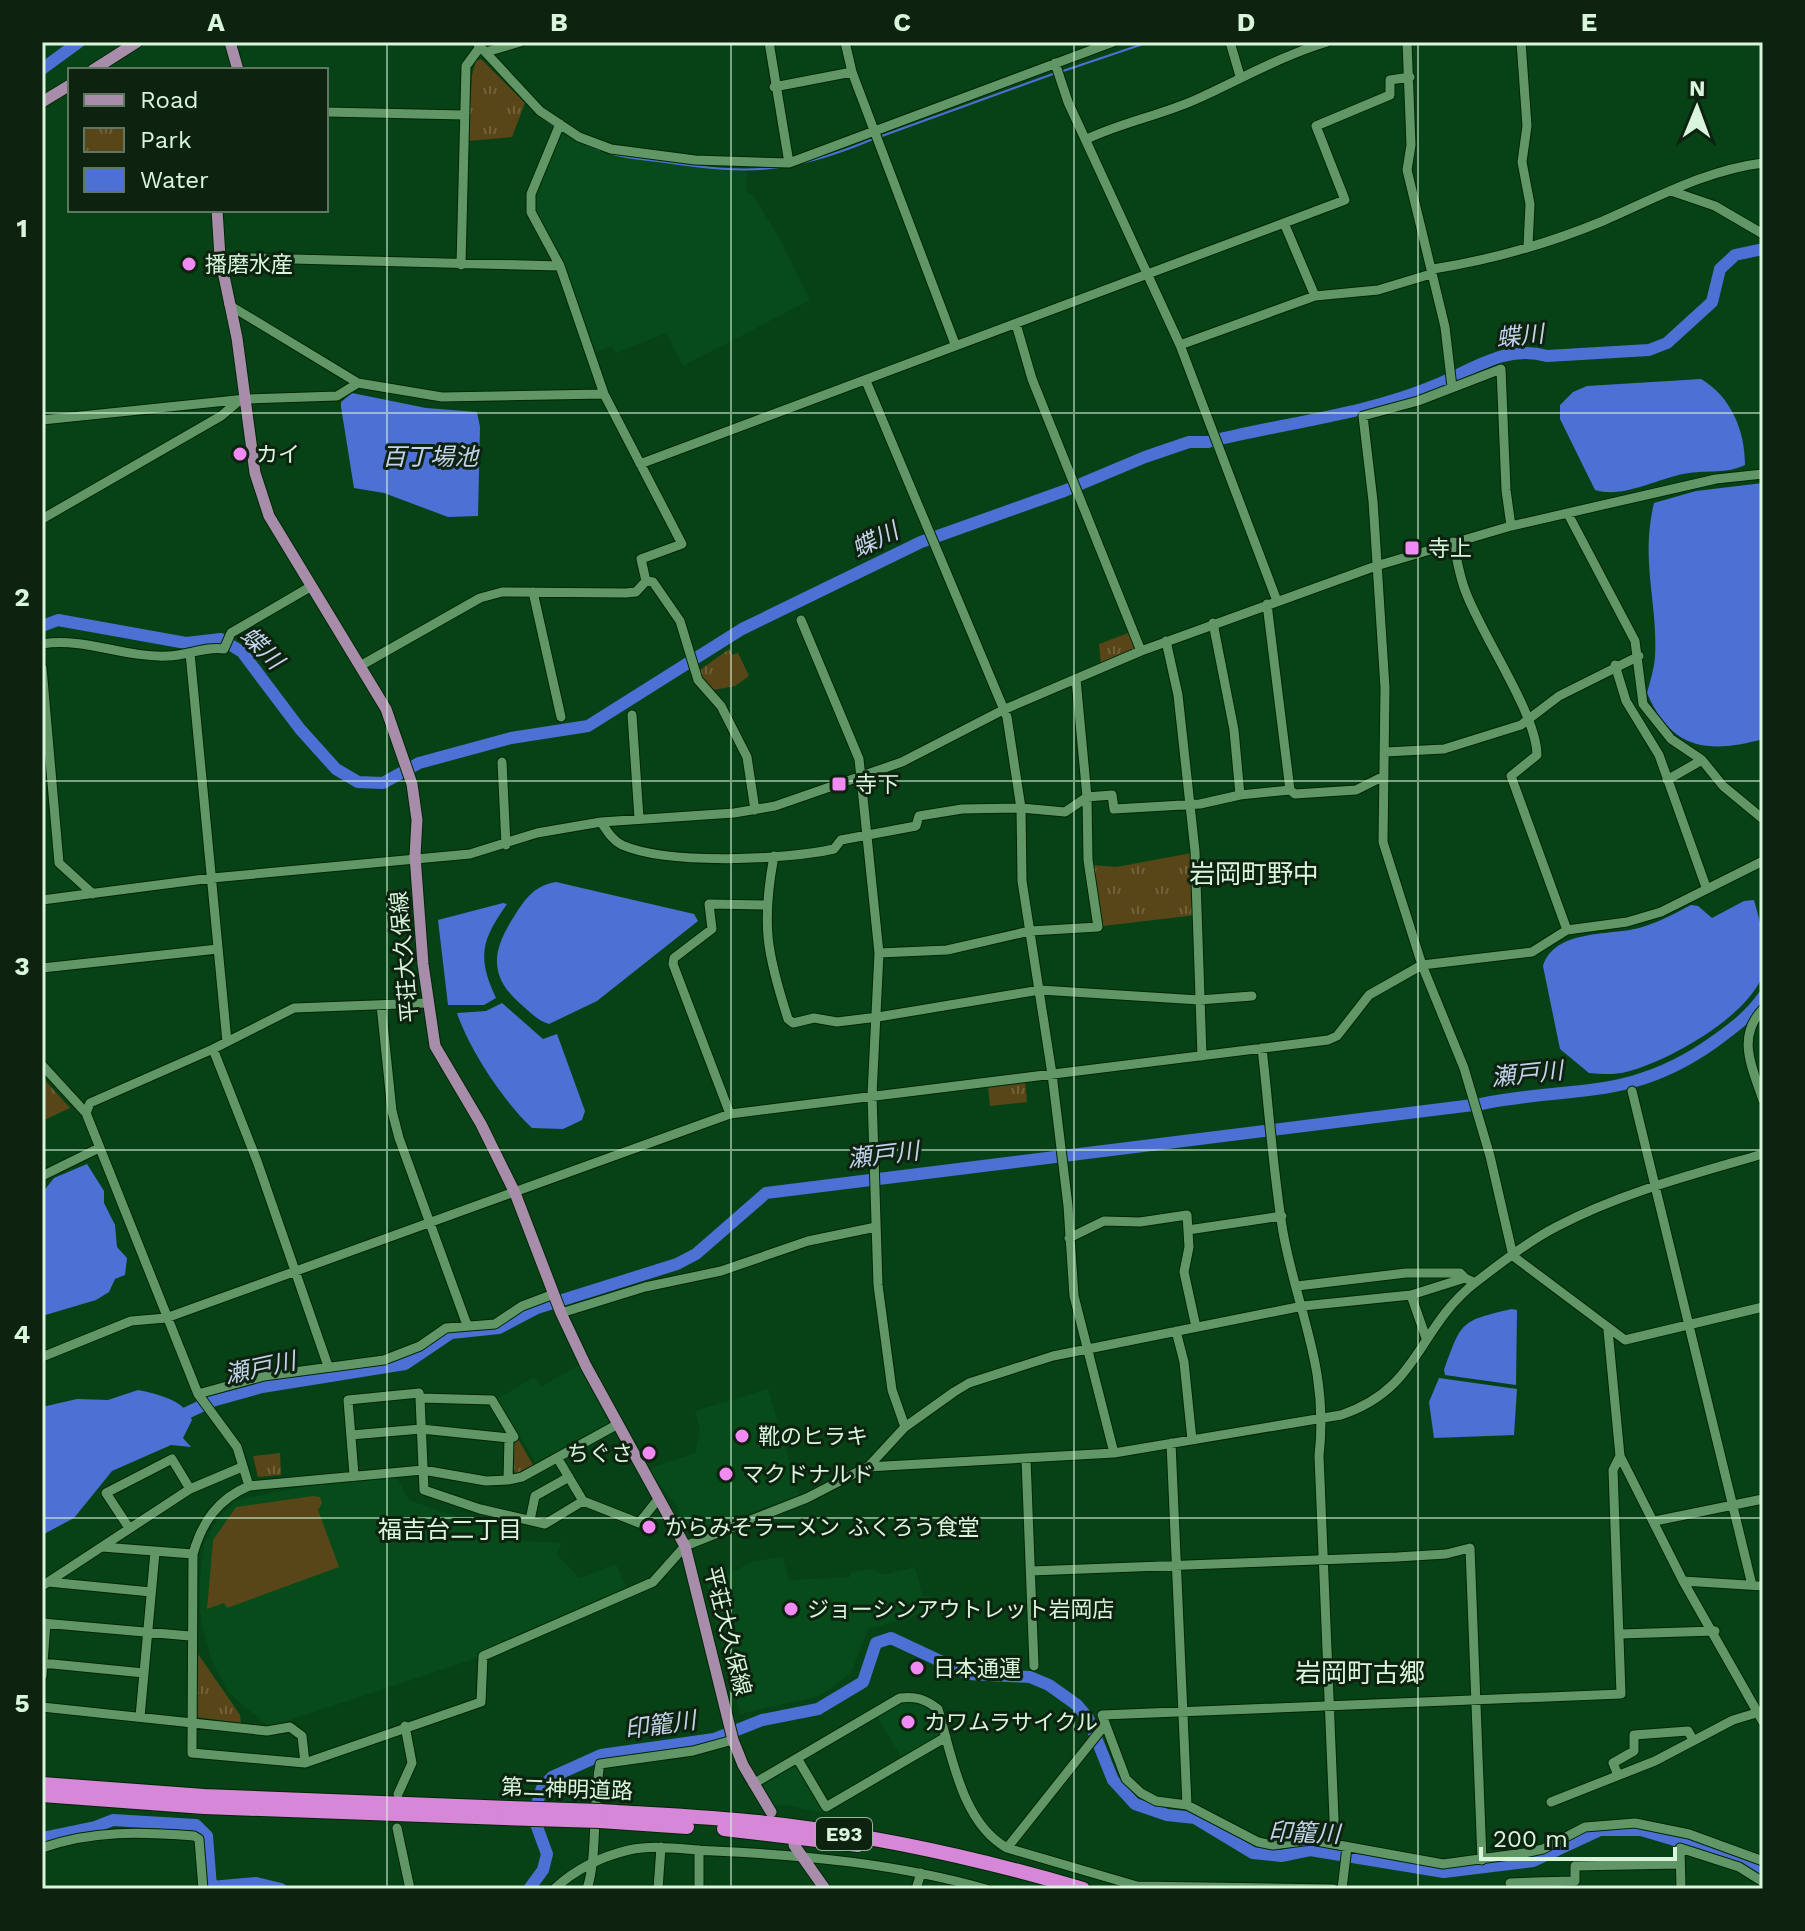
<svg xmlns="http://www.w3.org/2000/svg" width="1805" height="1931" font-family="'Work Sans','Noto Sans JP',sans-serif">
<style>
.built{fill:#064b19}
.grass{fill:#584618}
.park{fill:url(#park-tufts)}
.water{fill:#4d70d5}
.lines{fill:none;stroke-linecap:round;stroke-linejoin:round}
.stream{stroke:#4d70d5;stroke-width:2}
.river{stroke:#4d70d5;stroke-width:12}
.minor-casing{stroke:#002605;stroke-width:11}
.major-casing{stroke:#002605;stroke-width:13}
.highway-casing{stroke:#002605;stroke-width:16}
.minor{stroke:#619767;stroke-width:9}
.major{stroke:#a88daa;stroke-width:11}
.highway{stroke:#d787d7;stroke-width:14}
.highway-bridge-casing{stroke:#002605;stroke-width:16;stroke-linecap:butt}
.highway-bridge{stroke:#d787d7;stroke-width:14}
.grid{fill:none;stroke:#d9f5db;stroke-width:2;stroke-opacity:0.55}
.poi-dot{fill:#f28af3;stroke:#0d2310;stroke-width:3}
.labels{text-anchor:middle;dominant-baseline:central;stroke-width:6;stroke-linejoin:round;paint-order:stroke}
.shield{fill:#0d2310;stroke:#9cb69e;stroke-width:2}
.shield-label{font-size:20px;font-weight:bold;fill:#d9f5db}
.poi-label{font-size:22px;fill:#d9f5db;stroke:#0d2310;text-anchor:start}
.street-label{font-size:22px;fill:#d9f5db;stroke:#0d2310}
.water-label{font-size:24px;font-style:italic;fill:#c6d1eb;stroke:#0d2310}
.neighbourhood-label{font-size:24px;fill:#d9f5db;stroke:#0d2310}
.quarter-label{font-size:26px;fill:#d9f5db;stroke:#0d2310}
.neatline{fill:none;stroke:#d9f5db;stroke-width:3}
.grid-label{font-size:26px;text-anchor:middle;font-weight:bold;fill:#d9f5db}
</style>
<defs>
<pattern id="park-tufts" width="24" height="20" patternUnits="userSpaceOnUse" patternTransform="scale(2)"><rect width="24" height="20" fill="#584618"/><path d="M3 7l-1-3M5 7V3M7 7l1-3M15 17l-1-3M17 17v-4M19 17l1-3" fill="none" stroke="#6f6139"/></pattern>
</defs>
<rect width="100%" height="100%" fill="#074216"/>
<path class="built" d="M562,133L607,154L747,172V194H752L779,237L810,300L683,366L666,333L616,353L612,346L595,353L562,259L542,229L531,202Z
M579,1365L609,1422L536,1463L497,1399L534,1377L541,1387Z
M768,1389L799,1495L695,1533L683,1527L677,1507L648,1469L695,1453L700,1430L695,1411Z
M396,1476L409,1500L526,1541L562,1543L557,1555L580,1578L616,1564L627,1589L480,1653L477,1658L269,1727L228,1692L211,1659L201,1621L199,1589L204,1544L217,1520L237,1500L306,1486Z
M783,1557L789,1580L850,1577L851,1572L874,1569L882,1575L915,1567L923,1597L930,1596L933,1605L913,1617L868,1629L851,1673L820,1696L740,1714L707,1586L753,1561Z
M902,1701L923,1704L931,1709L937,1716L941,1734L902,1758L876,1715Z
M794,1766H797L824,1813L785,1805L774,1806L760,1787Z"/>
<path class="grass" d="M313,1496L320,1497L322,1503L318,1510L339,1567L227,1608L224,1603L207,1609L213,1540L236,1507Z"/>
<path class="park" d="M481,59L525,103L512,137L468,141L472,75L476,61Z
M1131,632L1136,650L1101,664L1099,644Z
M729,649L732,655L738,653L749,676L735,686L713,690L699,675L700,670Z
M1192,853L1196,915L1103,926L1093,865L1116,867Z
M42,1077L70,1108L42,1121Z
M1025,1081L1027,1102L990,1106L988,1086Z
M518,1439L533,1465L515,1474L511,1442Z
M280,1453L281,1475L258,1477L253,1456Z
M196,1651L240,1715L241,1723L196,1717Z"/>
<path class="water" d="M1701,379C1731,397 1745,430 1745,465C1726,474 1709,470 1689,473C1659,477 1625,499 1595,490L1560,419V405L1573,392L1587,386Z
M352,393L426,408L477,412L480,427L478,516L448,517L384,493L354,488L341,407V402Z
M1763,483V739C1709,754 1671,750 1647,693C1650,682 1654,669 1655,657C1658,602 1640,561 1654,503L1696,491Z
M556,882L694,914L698,921L597,1001L549,1024C539,1021 532,1014 524,1007C488,977 491,952 515,915C526,898 534,886 556,882Z
M1754,900C1760,922 1771,958 1761,979C1743,1019 1667,1062 1626,1072C1614,1075 1601,1074 1589,1073L1560,1049L1543,966C1555,929 1608,936 1639,928C1657,923 1674,914 1691,905L1698,906L1712,918L1744,901Z
M503,903L507,904C481,941 477,957 496,998L484,1005H448L438,920Z
M502,1003L543,1039L557,1034L585,1111L582,1120L563,1129L532,1128C504,1102 469,1049 457,1013L486,1011Z
M87,1164L104,1191V1203L115,1225L117,1247L127,1258L125,1275L115,1279L109,1292L96,1300L42,1316V1193L54,1178Z
M1512,1309L1517,1310L1516,1385L1445,1375L1444,1370C1462,1321 1460,1321 1512,1309Z
M1439,1378L1517,1389L1514,1435L1434,1438L1429,1402Z
M138,1390C157,1394 185,1400 192,1420L183,1438L191,1447L171,1445L112,1471L74,1518L42,1535V1407L77,1399L108,1400Z"/>
<g class="lines">
<path class="stream" d="M1063,71L1149,42
M543,118L554,126
M879,137L1053,74
M583,143L600,150
M610,153C627,159 647,159 665,162C751,175 792,173 873,139"/>
<path class="river" d="M42,69L79,42
M42,626L58,620L186,643L221,639L242,652L300,729L336,769L358,782L383,783L419,763L511,738L588,726L742,629L921,542L1064,491L1145,457L1189,442H1208C1283,423 1365,415 1436,385C1472,370 1506,344 1547,356L1649,350L1667,343L1712,302L1720,269L1735,255L1763,249
M174,1419L212,1401L262,1387L405,1364L451,1333L499,1328L537,1308L677,1264L696,1254L766,1193L1481,1104C1573,1085 1630,1102 1714,1042C1732,1029 1750,1016 1763,997
M42,1838L95,1827L113,1820L196,1825L207,1836L211,1887L256,1883L281,1889
M529,1889L543,1870L547,1854L536,1824L537,1804L542,1788L552,1777L601,1755L714,1739L762,1720L818,1709L863,1682L876,1643L891,1638L968,1674L1030,1677L1049,1685L1077,1705L1088,1718L1113,1780L1135,1804L1167,1815L1195,1818L1253,1853L1281,1856L1310,1850L1444,1872L1533,1861L1600,1830H1641L1736,1858L1763,1875"/>
<g class="minor-casing">
<path id="minor" d="M476,42L540,111L579,137L611,149L695,160L789,163L1113,42
M769,42L789,163
M845,42L852,72L955,344
M1230,42L1240,76
M1407,42L1411,145L1407,170L1445,327L1452,387
M1521,42L1527,126L1522,162L1530,204L1528,246
M486,52L520,42
M1055,63L1068,102L1180,345L1277,601
M774,87L852,72
M326,112L464,115
M560,124L531,194V212L560,266L604,394L682,544L641,559L646,581L653,582L680,621L698,680L721,706L747,757L755,810
M1087,139C1123,122 1162,115 1197,99C1241,79 1281,56 1327,42
M1671,191L1715,206L1763,234
M1284,223L1345,200L1316,126L1390,95V80L1410,77
M220,257L560,266
M461,265L466,66L480,47
M1433,269C1490,260 1550,243 1603,221C1656,198 1706,170 1763,163
M229,305L358,383L442,397L604,394
M1016,324L1032,379L1141,651
M1180,345L1315,296L1378,290L1431,274
M866,381L1007,717L1021,808L1022,881L1052,1074L1068,1206L1074,1296L1114,1453
M42,420L246,399L337,396L358,383
M640,464L1284,223L1315,296
M1568,514L1635,641L1643,704L1671,739L1702,760L1723,786L1763,819
M42,519L221,416L240,400
M1511,526L1506,490L1501,369L1418,401L1363,416L1373,501L1385,688L1383,842L1422,965L1464,1068L1490,1156L1513,1256L1625,1340L1763,1307
M1453,542C1457,558 1459,575 1465,590C1480,633 1537,714 1537,755L1511,776L1567,930
M533,592L561,717
M1267,604L1290,790
M801,620L859,759L879,953L872,1095L878,1285L892,1390L905,1427
M1213,623L1234,730L1240,795
M1166,641L1178,695L1195,851L1202,1056
M42,644C85,637 124,658 168,656C187,656 205,646 224,649L231,633L310,587
M190,653L227,1042
M1615,665L1626,701L1659,755L1706,887
M360,666L480,598L502,592L626,593L636,592L646,581
M42,668L59,863L93,894
M632,715L639,818
M1385,752L1444,749L1521,725L1559,696L1639,656
M502,762L506,845
M1667,780L1702,760
M601,822C607,831 612,840 622,845C667,865 786,860 834,849L841,840L916,826L919,816L962,809L1021,808L1065,812L1087,797L1112,795L1114,809L1200,804L1240,795L1290,790L1295,794L1356,790L1384,776
M774,856C761,925 767,954 788,1019L793,1023L814,1018L837,1022L878,1017L1040,990L1199,1000L1252,996
M42,900L212,878L470,854L537,833L601,822L734,813L775,806L902,762L1003,710L1141,651L1376,566L1511,526L1716,479L1763,474
M879,953L947,950L1030,931L1098,927L1088,860L1087,797L1076,679
M42,968L218,949
M381,1005L392,1111L399,1138L467,1325
M1763,1009C1736,1037 1752,1067 1763,1100
M1262,1048C1269,1109 1273,1172 1283,1232C1298,1314 1329,1368 1319,1456L1335,1843
M213,1049L257,1161L328,1366
M42,1065L86,1113L198,1394L237,1447L249,1486
M1632,1091L1752,1585
M86,1113L90,1103L213,1049L294,1008L427,1003
M730,1114L673,964L674,958L712,929L709,904L764,905
M42,1176L99,1148
M1188,1230L1282,1216
M1069,1238L1104,1221L1140,1222L1187,1215L1189,1247L1184,1272L1196,1327
M1297,1286L1406,1273H1460L1465,1278
M1411,1295L1426,1338
M561,1313L645,1287L721,1271L808,1241L876,1227
M1608,1330L1620,1456L1683,1581L1763,1722
M1176,1331L1184,1362L1192,1440
M42,1357L131,1321L166,1318L730,1114L1328,1040L1337,1036L1369,995L1422,965L1532,952L1567,930L1627,922L1661,912L1763,861
M198,1394L264,1376L384,1360L420,1346L446,1328L495,1324L522,1306L554,1294
M420,1398L424,1490L480,1509L545,1524L583,1501
M618,1424L522,1477L508,1480L486,1481L423,1470L249,1486C218,1499 202,1522 193,1554L192,1753L305,1763L481,1702L483,1656L653,1582L685,1546L807,1498L867,1467L1114,1453L1341,1415C1421,1388 1416,1329 1476,1282C1501,1263 1529,1241 1556,1227C1620,1193 1694,1174 1763,1154
M351,1435L421,1429L509,1438
M1171,1443L1187,1805
M1620,1456L1613,1470L1621,1694L1102,1715L1126,1779L1141,1793L1156,1801L1187,1805L1258,1842L1273,1845L1311,1840L1443,1864L1524,1853L1543,1849L1585,1827L1635,1823L1689,1834L1763,1861
M558,1459L583,1501L639,1523L659,1498
M1026,1459L1034,1666
M868,1467L905,1427L954,1392L969,1383L1053,1356L1303,1306L1411,1295L1465,1278L1475,1283
M354,1475L348,1400L419,1393L420,1398L492,1400L514,1437L509,1438L508,1480
M530,1520L535,1496L569,1477
M1655,1521L1763,1499
M129,1528L106,1493L172,1459L190,1489
M102,1547L193,1554
M1031,1571L1397,1557L1446,1554L1470,1548L1482,1860
M1683,1581L1763,1586
M48,1582L151,1592
M42,1586L190,1489L242,1467
M42,1623L190,1636
M1620,1634L1715,1631
M42,1663L144,1673
M42,1676L46,1623
M42,1707L267,1731L290,1727L302,1736L305,1763
M140,1717L155,1552
M797,1758L826,1807L946,1737
M1618,1775L1613,1763L1634,1751V1735L1688,1731L1692,1738
M753,1784L900,1698C916,1696 925,1699 938,1709C952,1756 962,1823 1007,1848L1137,1886L1333,1889
M398,1794L412,1763L405,1726
M1551,1802L1655,1761L1733,1720L1763,1711
M397,1828L410,1889
M42,1848C93,1830 141,1832 194,1836L199,1839L203,1889
M1007,1848L1104,1726
M1510,1883L1533,1882
M554,1889C576,1869 599,1857 629,1850C657,1844 686,1850 714,1851C805,1855 898,1864 986,1889
M587,1889C598,1855 592,1805 600,1764L693,1751L733,1740
M658,1889L661,1847
M699,1889V1850
M916,1889L921,1873
M1342,1889L1347,1847
M1533,1889V1882L1575,1881V1866L1680,1864
M1681,1889L1680,1848L1739,1867L1763,1882"/>
</g>
<g class="major-casing">
<path id="major" d="M230,42L238,70
M93,70L137,42
M42,102L70,85
M217,210L220,257L237,338L255,473L269,516L386,709L412,784L417,820L415,856L423,964L435,1046L481,1124L515,1193L561,1313L586,1366L685,1546L733,1740L743,1765L771,1812
M794,1845L825,1889"/>
</g>
<g class="highway-casing">
<path id="highway" d="M42,1784L204,1796L509,1808
M42,1795L204,1807L504,1818
M600,1811C661,1815 723,1817 784,1825C886,1838 985,1860 1083,1889
M600,1821L687,1827
M724,1829L858,1845"/>
</g>
<use href="#minor" class="minor"/>
<use href="#major" class="major"/>
<use href="#highway" class="highway"/>
<g class="highway-bridge-casing">
<path id="highway-bridge" d="M509,1808L600,1811
M504,1818L600,1821"/>
</g>
<use href="#highway-bridge" class="highway-bridge"/>
</g>
<path class="grid" d="M387,42V1889M731,42V1889M1074,42V1889M1418,42V1889M42,413H1763M42,781H1763M42,1150H1763M42,1518H1763"/>
<g class="poi-dot">
<circle cx="189" cy="264" r="8"/>
<circle cx="240" cy="454" r="8"/>
<rect x="1404" y="540" width="16" height="16" rx="4"/>
<rect x="831" y="776" width="16" height="16" rx="4"/>
<circle cx="742" cy="1436" r="8"/>
<circle cx="649" cy="1453" r="8"/>
<circle cx="726" cy="1474" r="8"/>
<circle cx="649" cy="1527" r="8"/>
<circle cx="791" cy="1609" r="8"/>
<circle cx="917" cy="1668" r="8"/>
<circle cx="908" cy="1722" r="8"/>
</g>
<g class="labels">
<rect class="shield" x="816" y="1818" width="56" height="32" rx="6"/>
<g class="shield-label">
<text x="844" y="1834">E93</text>
</g>
<g class="poi-label">
<text x="205" y="264">播磨水産</text>
<text x="256" y="454">カイ</text>
<text x="1428" y="548">寺上</text>
<text x="855" y="784">寺下</text>
<text x="758" y="1436">靴のヒラキ</text>
<text x="633" y="1453" text-anchor="end">ちぐさ</text>
<text x="742" y="1474">マクドナルド</text>
<text x="665" y="1527">からみそラーメン ふくろう食堂</text>
<text x="807" y="1609">ジョーシンアウトレット岩岡店</text>
<text x="933" y="1668">日本通運</text>
<text x="924" y="1722">カワムラサイクル</text>
</g>
<g class="street-label">
<text transform="translate(404 957) rotate(-95)">平荘大久保線</text>
<text transform="translate(728 1631) rotate(76)">平荘大久保線</text>
<text transform="translate(567 1789) rotate(2)">第二神明道路</text>
</g>
<g class="water-label">
<text transform="translate(1520 336) rotate(-6)">蝶川</text>
<text x="430" y="457">百丁場池</text>
<text transform="translate(875 540) rotate(-26)">蝶川</text>
<text transform="translate(262 648) rotate(45)">蝶川</text>
<text transform="translate(1527 1074) rotate(-6)">瀬戸川</text>
<text transform="translate(883 1155) rotate(-7)">瀬戸川</text>
<text transform="translate(260 1368) rotate(-12)">瀬戸川</text>
<text transform="translate(660 1725) rotate(-8)">印籠川</text>
<text transform="translate(1304 1833) rotate(2)">印籠川</text>
</g>
<g class="neighbourhood-label">
<text x="450" y="1530">福吉台二丁目</text>
</g>
<g class="quarter-label">
<text x="1254" y="874">岩岡町野中</text>
<text x="1360" y="1673">岩岡町古郷</text>
</g>
</g>
<rect width="1805" height="1931" fill="none" stroke="#0d2310" stroke-width="88"/>
<rect x="68" y="68" width="260" height="144" fill="#0d2310" stroke="#5f7761" stroke-width="2"/>
<rect x="84" y="94" width="40" height="12" fill="#a88daa" stroke="#5f7761" stroke-width="2"/>
<text x="140" y="108" font-size="24" fill="#d9f5db">Road</text>
<rect x="84" y="128" width="40" height="24" fill="url(#park-tufts)" stroke="#5f7761" stroke-width="2"/>
<text x="140" y="148" font-size="24" fill="#d9f5db">Park</text>
<rect x="84" y="168" width="40" height="24" fill="#4d70d5" stroke="#5f7761" stroke-width="2"/>
<text x="140" y="188" font-size="24" fill="#d9f5db">Water</text>
<g transform="translate(1697 108) rotate(1)" stroke="#0d2310" stroke-width="6" paint-order="stroke">
<path d="M0-6L14 30L0 20L-14 30Z" fill="#d9f5db"/>
<text y="-12" font-size="22" font-weight="bold" text-anchor="middle" fill="#d9f5db">N</text>
</g>
<path d="M1481 1847v12h194v-12" fill="none" stroke="#d9f5db" stroke-width="4"/>
<text x="1493" y="1847" font-size="24" fill="#d9f5db" stroke="#0d2310" stroke-width="6" paint-order="stroke">200 m</text>
<rect x="44" y="44" width="1717" height="1843" class="neatline"/>
<g class="grid-label">
<text x="216" y="31">A</text>
<text x="559" y="31">B</text>
<text x="902" y="31">C</text>
<text x="1246" y="31">D</text>
<text x="1589" y="31">E</text>
<text x="22" y="237">1</text>
<text x="22" y="606">2</text>
<text x="22" y="975">3</text>
<text x="22" y="1343">4</text>
<text x="22" y="1712">5</text>
</g>
</svg>
